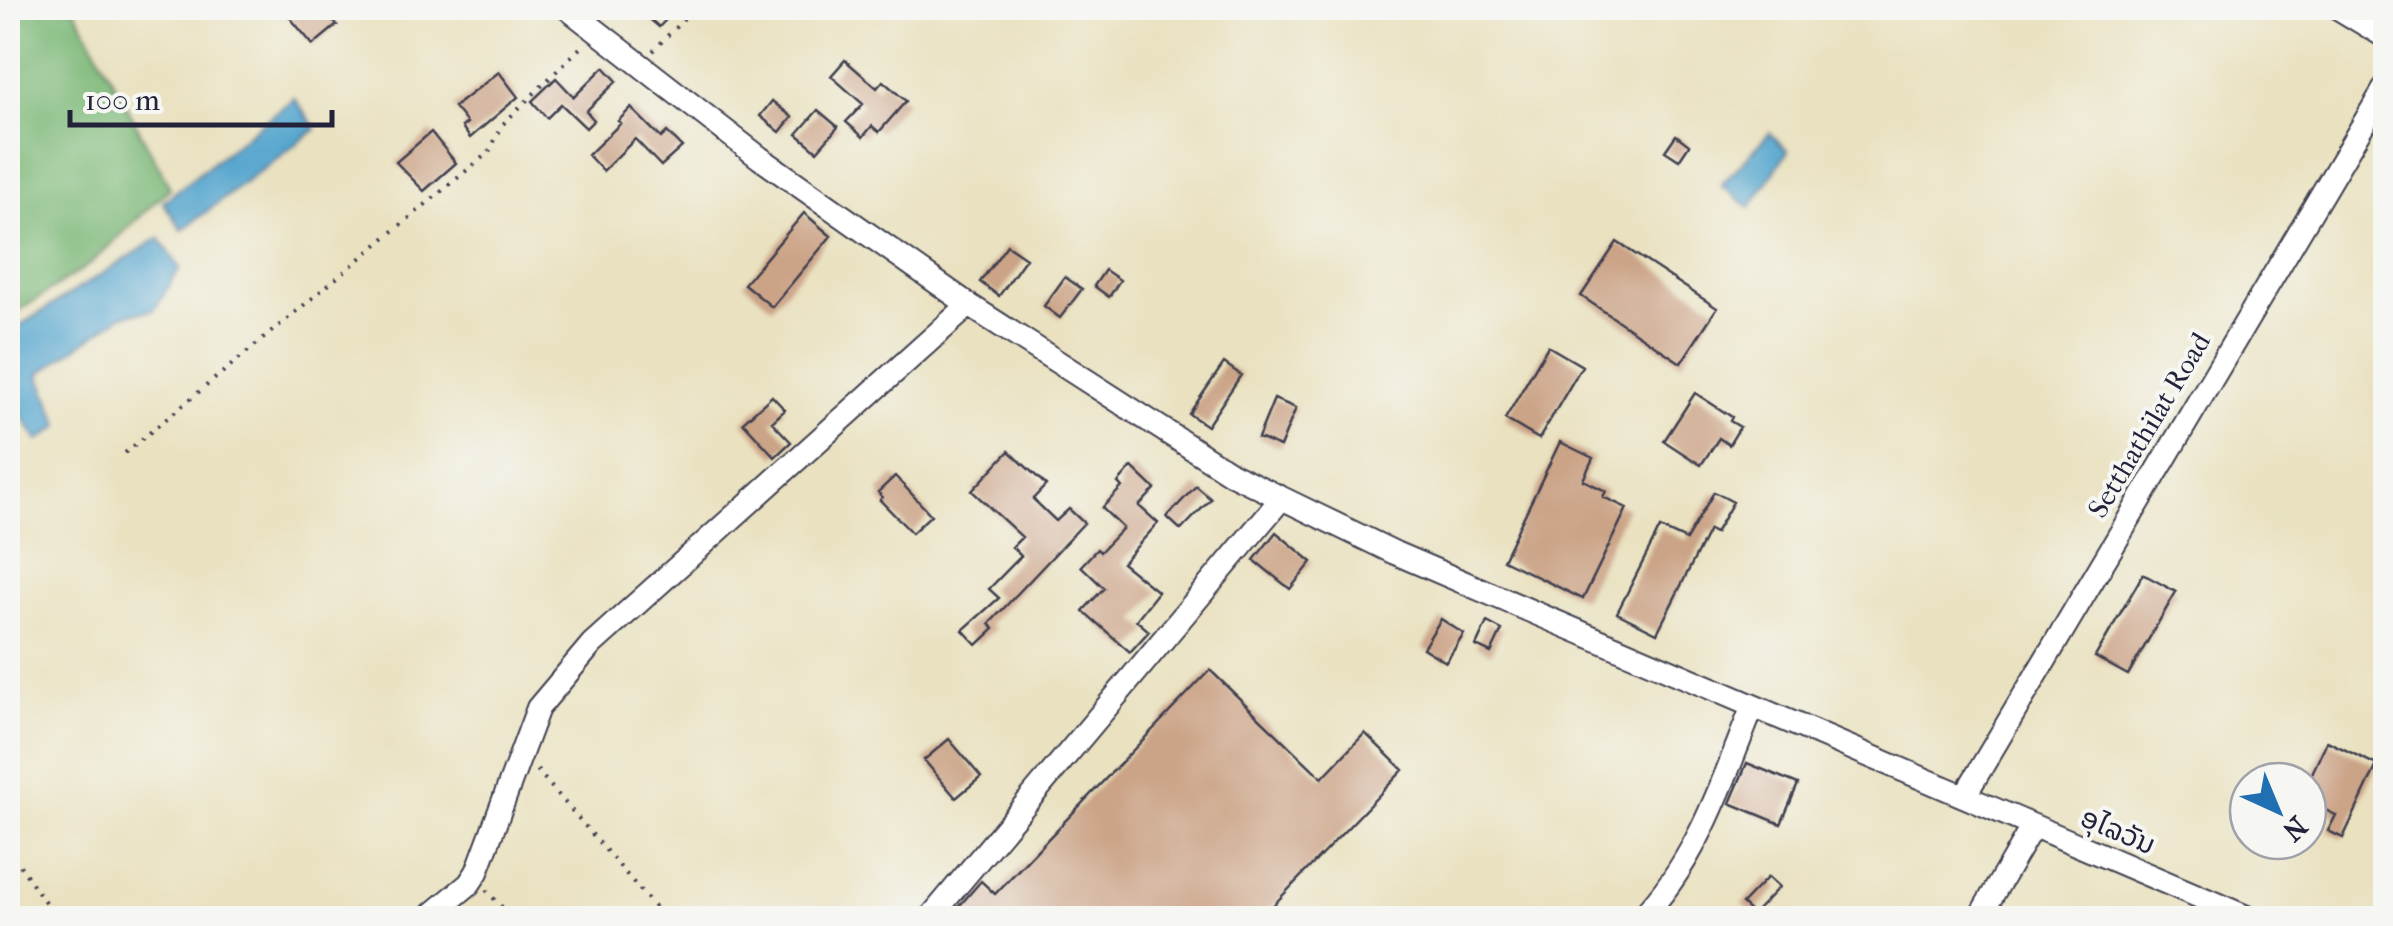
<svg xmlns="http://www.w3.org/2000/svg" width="2393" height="926" font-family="'IM FELL French Canon','Noto Sans Lao',serif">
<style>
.forest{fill:#7bb877;stroke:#4e6d59;stroke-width:2.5}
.water{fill:#52a4cd;stroke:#3a6384;stroke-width:2.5}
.building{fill:#cba386}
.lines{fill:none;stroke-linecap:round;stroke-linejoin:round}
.minor-casing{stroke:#403f4f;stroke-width:26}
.path{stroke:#403f4f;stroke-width:4;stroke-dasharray:2.5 8;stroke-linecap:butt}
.minor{stroke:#fff;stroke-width:22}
.labels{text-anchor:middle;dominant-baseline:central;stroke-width:8;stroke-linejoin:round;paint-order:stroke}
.street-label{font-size:28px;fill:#22223b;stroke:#f6f6f2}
</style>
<rect width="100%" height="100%" fill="#f6f6f2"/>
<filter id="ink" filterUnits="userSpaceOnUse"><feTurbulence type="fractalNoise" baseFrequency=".01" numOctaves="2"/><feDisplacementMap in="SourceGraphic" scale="20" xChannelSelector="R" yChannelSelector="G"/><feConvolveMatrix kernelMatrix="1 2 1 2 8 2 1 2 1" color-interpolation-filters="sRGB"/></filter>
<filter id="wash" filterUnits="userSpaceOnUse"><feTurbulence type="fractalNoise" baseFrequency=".0048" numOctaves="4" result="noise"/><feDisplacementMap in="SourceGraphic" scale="40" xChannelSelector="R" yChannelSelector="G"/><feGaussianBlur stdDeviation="2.25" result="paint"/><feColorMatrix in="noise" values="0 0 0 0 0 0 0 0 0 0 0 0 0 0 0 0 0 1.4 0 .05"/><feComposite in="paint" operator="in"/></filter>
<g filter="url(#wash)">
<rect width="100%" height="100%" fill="#e9e1bf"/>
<path class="forest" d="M8,8H74L170,188L90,264L8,318Z"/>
<path class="water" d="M294,98L316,129L182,230L163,202Z
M1770,133L1788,151L1750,208L1721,185Z
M159,238L180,268L154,310L123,315L39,374L60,426L38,441L8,395V333Z"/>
<g id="blocks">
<path class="building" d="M282,8H323L337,25L313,45Z
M637,8H677L659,27Z
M845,60L877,88L883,81L906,101L879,132L872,126L863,137L846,122L863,104L831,76Z
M604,67L617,81L586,111L594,120L586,128L561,104L547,118L532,101L556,78L574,97Z
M499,72L518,97L470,138L462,127L467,123L454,107Z
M772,101L792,117L780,132L760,116Z
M631,108L661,138L667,132L682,147L661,166L635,139L603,171L588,155L621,123L618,121Z
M818,110L838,127L817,151L797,134Z
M431,132L456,163L424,191L396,162Z
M1676,135L1689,145L1679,160L1665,151Z
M804,213L831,236L772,307L744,284Z
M1617,242L1717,308L1681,363L1581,296Z
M1007,245L1026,258L999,296L980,282Z
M1105,270L1120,280L1109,297L1094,286Z
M1065,277L1082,289L1060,318L1044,306Z
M1548,346L1582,366L1539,439L1505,419Z
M1224,363L1241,375L1207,426L1189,414Z
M1695,393L1732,417L1730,421L1740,427L1729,445L1719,438L1701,465L1664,441Z
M772,396L785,410L772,422L791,442L775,457L743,422Z
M1274,399L1296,408L1280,447L1258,438Z
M1560,442L1593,458L1583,480L1606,491L1603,497L1627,508L1583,599L1503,560Z
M1009,451L1046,485L1033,499L1056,521L1069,509L1084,523L989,624L994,629L977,645L963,630L999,598L989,589L1021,556L1012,547L1022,537L972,491Z
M1132,467L1155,489L1139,506L1158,523L1122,563L1158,592L1136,620L1149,631L1130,652L1083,611L1104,588L1081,566L1097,549L1100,552L1123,528L1102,508L1122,487L1118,483Z
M895,476L931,515L912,533L880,500L882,497L878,492Z
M1196,486L1211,499L1181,530L1167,517Z
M1714,492L1733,502L1715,533L1709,530L1657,633L1617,613L1660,528L1686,540Z
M1276,532L1312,562L1290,589L1254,560Z
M2143,574L2176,592L2128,675L2095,657Z
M1441,619L1464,634L1446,662L1423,648Z
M1487,622L1502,630L1491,653L1476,646Z
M1210,670L1322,778L1365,733L1403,770L1261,918H949L981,881L995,894Z
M949,739L981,777L956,798L924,760Z
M2327,741L2377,765L2343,838L2328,831L2336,815L2308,802V782Z
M1747,763L1798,784L1781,824L1730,803Z
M1768,877L1779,887L1753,914L1742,904Z"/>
</g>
</g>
<g filter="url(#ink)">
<use href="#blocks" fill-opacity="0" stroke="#403f4f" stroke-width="2.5"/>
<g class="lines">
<g class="minor-casing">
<path id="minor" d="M567,8L760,158L969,305L1232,474L1395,553L2249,918
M2338,8L2386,37
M1965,795L2386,86
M428,918L469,884L477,872L538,708L592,644L969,305
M930,918L1281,499
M1641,918C1698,860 1723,780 1753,706
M1979,918L2032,827"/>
</g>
<path class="path" d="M653,51L694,8
M125,453L489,152L503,124L583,45
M537,770L664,918
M8,848L56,918
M486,890L512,918"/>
<use href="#minor" class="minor"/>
</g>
</g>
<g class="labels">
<g class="street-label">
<text transform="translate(2149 425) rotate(-59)">Setthathilat Road</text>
<text transform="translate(2118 831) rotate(23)">ອຸໄລວັນ</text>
</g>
</g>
<rect width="2393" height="926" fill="none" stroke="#f6f6f2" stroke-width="40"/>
<g transform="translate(2278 811) rotate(136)"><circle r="48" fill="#f6f6f2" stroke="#a1a1a9" stroke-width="2.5"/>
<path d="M0-8L18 38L0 25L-18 38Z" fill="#1f6fb2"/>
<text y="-15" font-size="28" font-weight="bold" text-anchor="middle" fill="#22223b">N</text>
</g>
<path d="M70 110v15h262v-15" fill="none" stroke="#22223b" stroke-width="5"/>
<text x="85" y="110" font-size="30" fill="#22223b" stroke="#f6f6f2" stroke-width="8" paint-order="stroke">100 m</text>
</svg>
